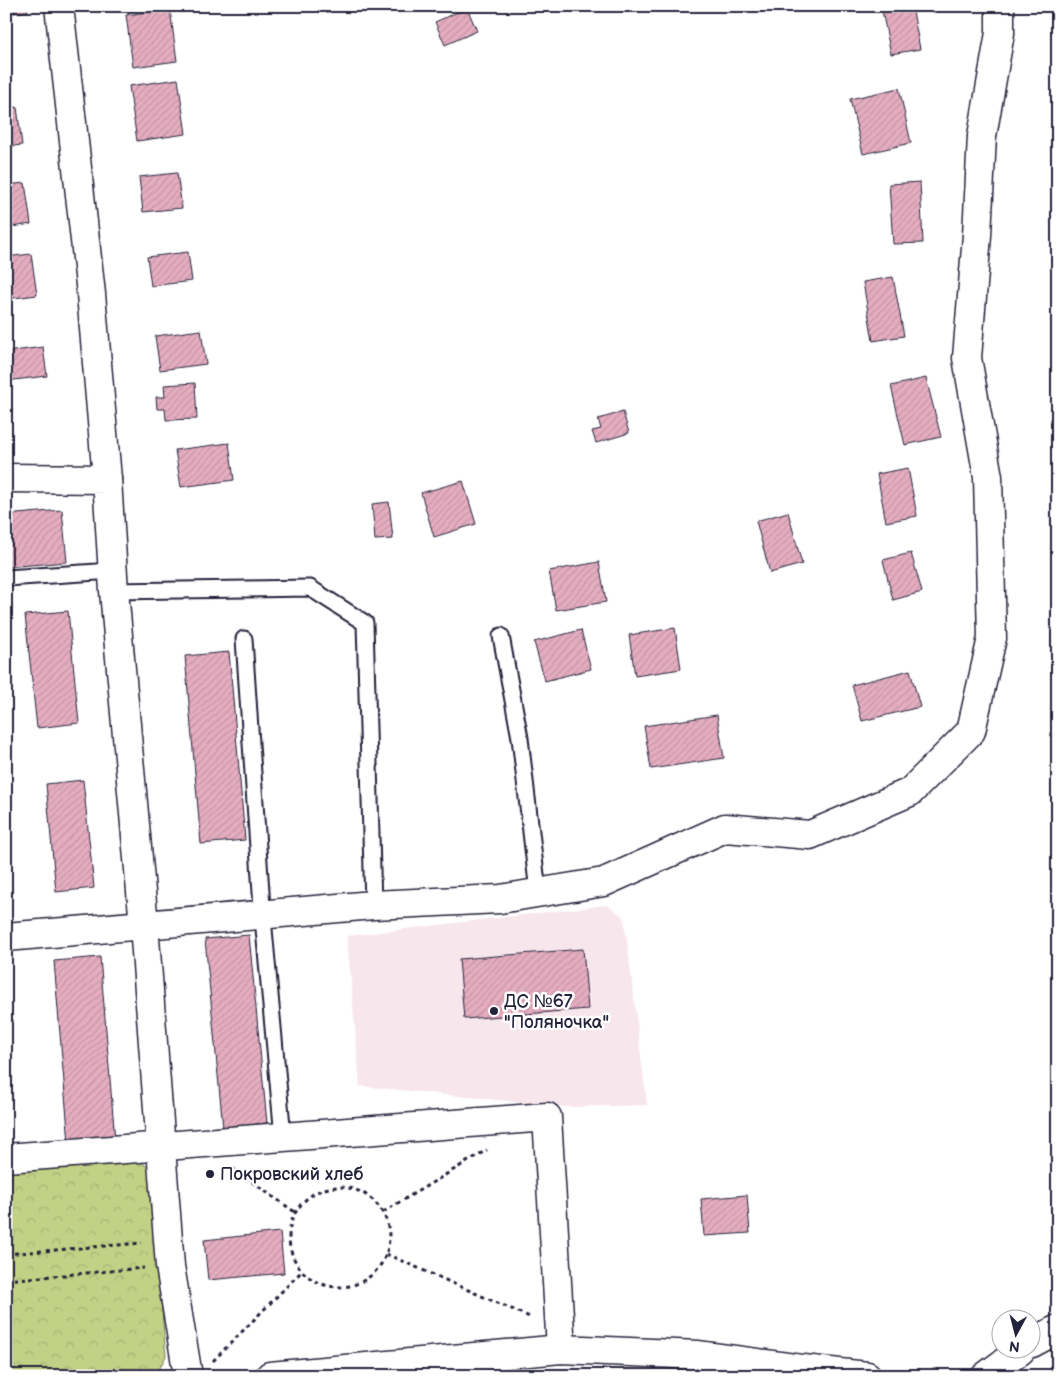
<svg xmlns="http://www.w3.org/2000/svg" width="1064" height="1382" font-family="'Balsamiq Sans',sans-serif">
<style>
.built{fill:#f7e6ec}
.park{fill:url(#park-crowns);stroke:#727a60}
.building{fill:url(#building-hatch);stroke:#22223b}
.lines{fill:none;stroke-linecap:round;stroke-linejoin:round}
.lane-casing{stroke:#22223b;stroke-width:19}
.street-casing{stroke:#22223b;stroke-width:31}
.secondary-casing{stroke:#22223b;stroke-width:31}
.path{stroke:#22223b;stroke-width:3;stroke-dasharray:4 4;stroke-linecap:butt}
.lane{stroke:#fff;stroke-width:15}
.street{stroke:#fff;stroke-width:28}
.secondary{stroke:#fff;stroke-width:28}
.poi-dot{fill:#22223b;stroke:#fff;stroke-width:2}
.labels{text-anchor:middle;dominant-baseline:central;stroke-width:5;stroke-linejoin:round;paint-order:stroke}
.poi-label{font-size:18px;fill:#22223b;stroke:#fff;text-anchor:start}
</style>
<defs>
<pattern id="park-crowns" width="20" height="18" patternUnits="userSpaceOnUse" patternTransform="scale(1.25)"><rect width="20" height="18" fill="#c3d186"/><path d="M2 6a3 3 0 1 1 6 0M12 15a3 3 0 1 1 6 0" fill="none" stroke="#a7b375"/></pattern>
<pattern id="building-hatch" width="6" height="6" patternUnits="userSpaceOnUse" patternTransform="scale(1.25)"><rect width="6" height="6" fill="#e5adc0"/><path d="M-1 1l2-2M0 6l6-6M5 7l2-2" fill="none" stroke="#c495a6"/></pattern>
</defs>
<rect width="100%" height="100%" fill="#fff"/>
<filter id="ink" filterUnits="userSpaceOnUse"><feTurbulence type="fractalNoise" baseFrequency=".02" numOctaves="2"/><feDisplacementMap in="SourceGraphic" scale="10" xChannelSelector="R" yChannelSelector="G"/><feConvolveMatrix kernelMatrix="1 2 1 2 8 2 1 2 1" color-interpolation-filters="sRGB"/></filter>
<g filter="url(#ink)">
<path class="built" d="M607,905L624,917L647,1105L567,1107L360,1086L347,936Z"/>
<path class="park" d="M134,1157L149,1168L166,1356L156,1375L6,1376V1167Z"/>
<path class="building" d="M6,6H27L28,11L6,14Z
M881,6H912L920,49L891,54Z
M467,8L477,31L445,45L435,22Z
M170,9L177,61L133,67L126,15Z
M178,79L186,134L137,141L129,86Z
M899,88L911,143L863,154L850,99Z
M17,107L22,145L6,147V108Z
M177,173L182,208L143,212L139,177Z
M920,182L923,243L893,244L889,184Z
M25,183L31,224L6,228V185Z
M188,252L192,281L151,286L147,257Z
M31,254L37,295L6,299V257Z
M893,277L904,336L873,341L863,282Z
M201,330L206,364L160,370L155,336Z
M43,347L47,376L6,381V352Z
M926,378L941,437L905,445L891,386Z
M195,383L197,419L166,420L165,409H157L156,397H165L164,385Z
M623,412L629,433L596,443L592,431L601,429L598,419Z
M229,443L234,480L181,487L175,450Z
M908,468L917,516L886,522L877,474Z
M463,481L476,524L434,537L421,493Z
M389,502L393,539L375,540L372,504Z
M62,510L67,562L6,567V515Z
M788,512L802,564L770,573L756,521Z
M911,553L922,592L893,600L883,560Z
M599,562L606,602L556,610L549,571Z
M68,611L79,723L37,728L25,615Z
M675,628L681,669L635,676L629,635Z
M581,630L591,669L545,681L534,642Z
M229,652L245,840L201,844L185,656Z
M910,670L920,707L862,721L852,685Z
M717,715L724,758L651,769L644,726Z
M83,780L94,888L56,892L46,784Z
M249,935L267,1123L223,1128L205,939Z
M583,949L588,1009L464,1019L459,959Z
M100,957L115,1140L69,1143L54,961Z
M747,1195L750,1233L704,1236L701,1199Z
M280,1232L284,1273L208,1280L204,1240Z"/>
<g class="lines">
<g class="lane-casing">
<path id="lane" d="M6,578L113,571
M114,591L310,588L365,623L373,905
M501,636L520,738L538,892
M244,639L262,907L283,1137"/>
</g>
<g class="street-casing">
<path id="street" d="M59,6L91,294L107,479
M6,937L373,905L500,899L604,882L725,828L810,835L910,792L971,731L992,638L988,477L967,358L977,235L982,136L1000,33V6
M6,1158L547,1117L561,1349"/>
</g>
<g class="secondary-casing">
<path id="secondary" d="M6,478L107,479L114,591L144,925L170,1266L188,1376
M1032,1343L1058,1329
M270,1376L561,1349L699,1355L803,1369L867,1376
M986,1376L1021,1350"/>
</g>
<path class="path" d="M232,1168L295,1212
M289 1237a50 50 0 1 1 100 0a50 50 0 1 1-100 0Z
M383,1212L487,1150
M6,1254L142,1243
M386,1254L532,1318
M6,1280L144,1268
M213,1361L302,1271"/>
<use href="#lane" class="lane"/>
<use href="#street" class="street"/>
<use href="#secondary" class="secondary"/>
</g>
</g>
<g class="poi-dot">
<circle cx="494" cy="1011" r="5"/>
<circle cx="210" cy="1174" r="5"/>
</g>
<g class="labels">
<g class="poi-label">
<text x="504" y="1001">ДС №67<tspan x="504" dy="21">"Поляночка"</tspan></text>
<text x="220" y="1174">Покровский хлеб</text>
</g>
</g>
<rect width="1064" height="1382" fill="none" stroke="#fff" stroke-width="25"/>
<rect x="12" y="12" width="1039" height="1357" fill="none" stroke="#22223b" stroke-width="2" filter="url(#ink)"/>
<g transform="translate(1016 1334) rotate(187)"><circle r="24" fill="#ffffff" stroke="#a7a7b1"/>
<path d="M0-4L9 19L0 12L-9 19Z" fill="#22223b"/>
<text y="-8" font-size="14" font-weight="bold" text-anchor="middle" fill="#22223b">N</text>
</g>
</svg>
